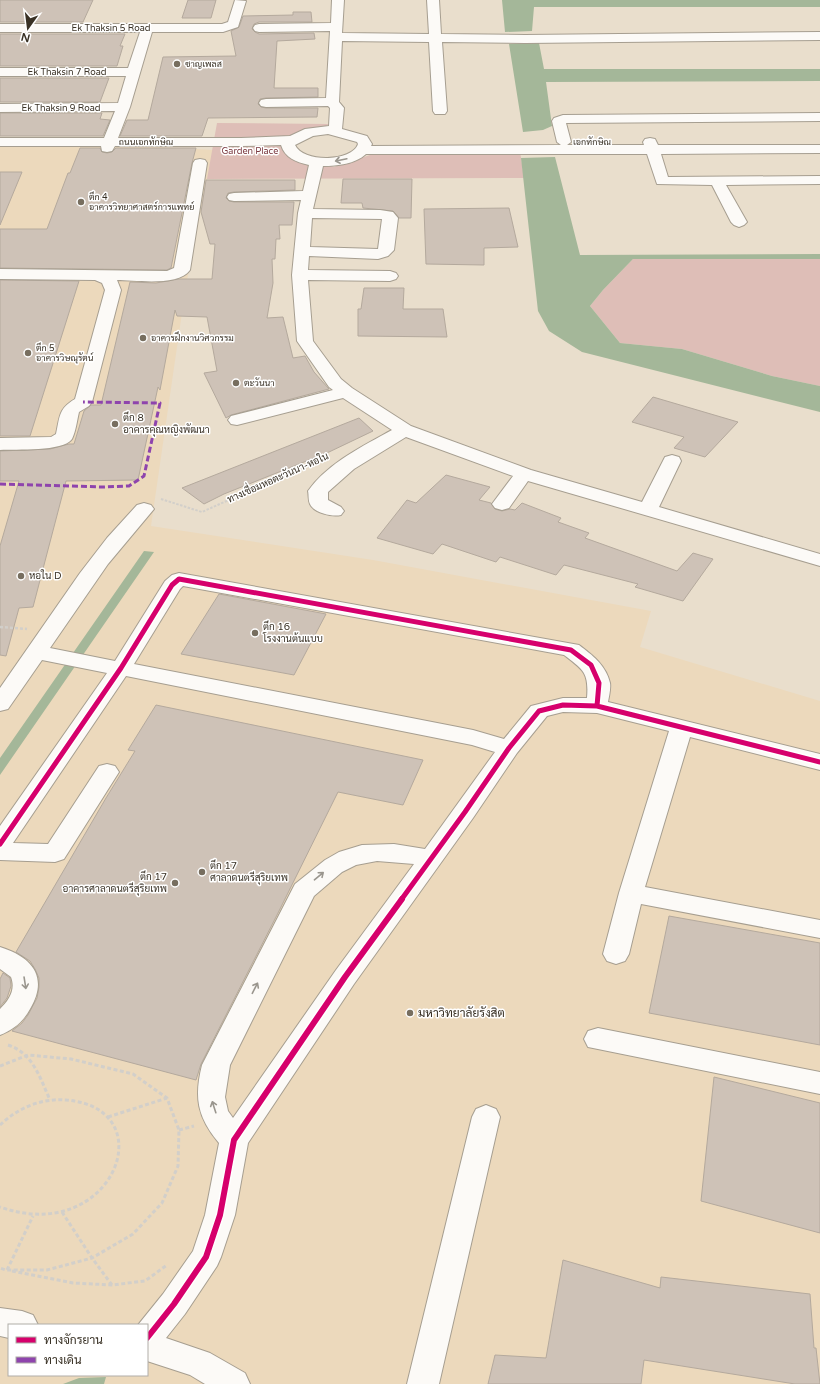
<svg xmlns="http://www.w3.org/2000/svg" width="820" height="1384" font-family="'Varela Round',Sarabun,sans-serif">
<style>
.built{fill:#ecd9bc;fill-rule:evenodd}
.green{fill:#debeb7}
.water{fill:#a4b799}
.building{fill:#cec2b7;stroke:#b4a99d}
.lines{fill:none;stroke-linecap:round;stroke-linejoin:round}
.minor-casing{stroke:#a69e90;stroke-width:2}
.path-far2{stroke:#d2cfca;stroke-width:2;stroke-dasharray:2.5 1.5;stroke-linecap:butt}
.path-far1{stroke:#d2cfca;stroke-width:2.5;stroke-dasharray:3 2;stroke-linecap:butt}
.path{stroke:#d2cfca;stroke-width:3;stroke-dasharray:4 2.5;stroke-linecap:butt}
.minor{fill:#fcfaf7;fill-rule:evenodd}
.quiet{stroke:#8e44ad;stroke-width:3;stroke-dasharray:6 3;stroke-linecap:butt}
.cycleway-far1-casing{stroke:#fff;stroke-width:8}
.cycleway-casing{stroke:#fff;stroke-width:9}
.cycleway-far1{stroke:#d6006c;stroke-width:5}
.cycleway{stroke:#d6006c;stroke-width:6}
.oneway{stroke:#9a968e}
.poi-dot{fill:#776e5f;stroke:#fff;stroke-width:1.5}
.labels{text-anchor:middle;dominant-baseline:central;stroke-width:3;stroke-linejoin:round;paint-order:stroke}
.far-street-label{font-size:9px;fill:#393125;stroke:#fff}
.far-poi-label{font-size:9px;fill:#393125;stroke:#fff;text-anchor:start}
.far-park-label{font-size:9px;fill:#7a383f;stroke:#fff}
.poi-label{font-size:10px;fill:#393125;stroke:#fff;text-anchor:start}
.street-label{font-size:10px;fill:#393125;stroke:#fff}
.near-poi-label{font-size:12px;fill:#393125;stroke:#fff;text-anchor:start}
</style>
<rect width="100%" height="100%" fill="#e9decc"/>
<path class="built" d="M0,144H108L213,150L186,285L151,526L373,560L651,611L640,647L820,701V1384H0ZM9,1325H147V1375H9Z"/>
<path class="green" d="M217,123L329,124L287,151L334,167L379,152L520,151L524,178L207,179Z
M633,259H820V386L772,376L682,349L620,343L590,306L603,290Z"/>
<path class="water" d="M502,0H820V7H534L532,31L505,32Z
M539,43L544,69H820V81L546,82L552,126L543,130L523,132L509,44Z
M555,157L580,255L820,254V259H633L603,290L590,306L620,343L682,349L772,376L820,386V412L582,352L549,331L538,311L521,158Z
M144,551L154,552L0,775V758Z
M106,1377L104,1384H63L79,1378Z"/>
<path class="building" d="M0,0H93L83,22H0Z
M188,0H216L211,18H182Z
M293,12H311L312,22H259L254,24L252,29L255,32L259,34L314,33L315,39L277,41L274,88H318V97L266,98L260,99L258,104L261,107L266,108H318L317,117L208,118L202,136H120L127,120H148L163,57L236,56L231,31L239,27L243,16L293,15Z
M0,34H125L120,46H123L117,66H0Z
M0,78H109L100,102H0Z
M0,113H102L100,119L110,120L103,136H0Z
M80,148H100L102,152L107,153L112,152L116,148H196L192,163L171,268L167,270L0,268V229H47L68,173H70Z
M0,172H22L0,225Z
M343,179H412L411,218H399L393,211L363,208L362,203H341Z
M206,180H295V190L234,192L228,193L226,198L229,201L234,202H294L292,225H279L280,239H276L275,259H272L273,283L267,318L283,317L293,358L305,356L314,372L329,389L231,415L226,418L204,373L217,371L207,317L177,316L175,310L160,390L158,387L138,480L66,481L33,607L19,608L6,656L0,655V546L19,481H0V451L50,449L69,444H74L84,411L91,405H101L130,282L156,283L179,279H212L215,244H210L201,212Z
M509,208L518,247L484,248V265L426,264L424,209Z
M0,280L79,281L30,436H0Z
M364,288H404L403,309H443L447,337L358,336V309H361Z
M653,397L738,422L705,457L674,448L684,437L632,422Z
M359,418L373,431L329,452L224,494L204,504L182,488Z
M446,475L490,487L479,500L491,503L495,509L502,511L510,509L515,510L522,503L561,518L558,522L589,533L585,538L677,571L693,553L713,559L683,601L635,587L638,584L564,565L556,575L500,557L496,562L442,544L433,554L377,538L407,500L416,503Z
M219,594L326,614L294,675L181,654Z
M156,705L423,760L403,805L338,792L278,913L201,1064L196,1080L12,1031L22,1023L28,1015L37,998L39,987V978L35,969L30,961L16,952L106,798L135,751L128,750Z
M669,916L820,943V1045L649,1013Z
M3,973L10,978L11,986L7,998L0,1007V979Z
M714,1077L820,1103V1233L701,1201Z
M563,1260L660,1288L661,1277L810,1294L814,1348H816L820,1384H795L644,1360L641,1384H488L495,1355L546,1358Z"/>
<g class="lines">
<g class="minor-casing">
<path id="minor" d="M235,0L246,1L238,27L223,32H152L130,107L118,138H241L290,136L305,129L329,126L330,108L328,106L266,107L261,106L259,103L261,100L266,99L326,98L330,31L259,32L255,31L253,28L255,25L259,24L331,23L332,0H344L342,33L429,34L427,0H439L441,34L525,35L820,32V40L525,43L442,42L447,111L445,114H435L433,111L429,42L342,41L339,102L344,108L342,129L367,136L372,144L371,146L561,145L557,142L552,121L554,118L563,115L820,113V121L566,123L571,142L567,145H644L643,142L645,139L650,138L655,139L658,145H820V153L661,154L668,177L820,176V184L726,185L747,222L744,225L739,227L734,225L731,222L712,185L657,184L647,154H366C355,164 338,166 323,166L313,209L380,210L393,212L398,218L394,250L388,256L378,259L309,256L308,270L390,271L396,273L398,276L396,279L390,281L308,280L313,341L341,379L352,388L411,426L531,470L642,502L665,457L672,455L679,457L681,461L659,507L820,554V566L528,481L509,508L502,510L495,508L492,504L513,476L406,437L354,469L328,492V500L341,507L344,511L341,515C332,517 314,513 310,504C308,500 309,495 308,491C328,463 363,446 392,430L343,398L237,425L231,424L228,420L231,416L333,390L329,387L297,341L292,275L298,213L301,200L234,201L229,200L227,197L229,194L234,193L303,191L309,165C296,162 285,158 281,145L241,146H115L112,151L107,152L102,151L101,146H0V138H104L115,111L0,112V104L118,103L126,76H0V68H128L140,32H0V24H222L228,22ZM328,134L357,142L358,144C352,162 303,163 295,145L313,136ZM312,218L382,219L378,249L310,247Z
M200,159L205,160L207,163L190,270C178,287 135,280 117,280L121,290L92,402L89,406L79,412C77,420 76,431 72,439C63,452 16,449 0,450V438L51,437L56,434C60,417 58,409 75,399L105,290L102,283L95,280L0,279V269L167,271L174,268L193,163L195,160Z
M144,503L151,505L154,509L108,564L50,648L115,661L165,581L172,575L179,573L579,645C592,655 606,665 610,683C611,688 609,696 608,702L820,754V770L690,737L645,887L820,920V938L641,904L629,954L625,961L616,964L607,961L603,954L619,893L669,731L597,713L563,712L547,716L517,753L473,818L354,984L248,1143L235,1215L221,1257L217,1266L185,1314L166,1338L210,1353L245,1373L250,1384H205L190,1375L147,1361V1325H138L163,1294L193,1251L205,1215L219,1143C197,1117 194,1097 202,1065L295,884L325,860L339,852L362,845L394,844L425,849L495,752L472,745L126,676L13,843L48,844L99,766L107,764L115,766L119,772L64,859L55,862L0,860V826L107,673L42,660L8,709L0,711V688L80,573L107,538L137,505ZM183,586L564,655C584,670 589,673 587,698H563L531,706L504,739L473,730L134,664L180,589ZM377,861L414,864L336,970L233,1118L228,1111L225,1097L230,1065L314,896L342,872L356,865Z
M0,947C32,957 49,977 30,1009C23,1022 13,1030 0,1035V1009C9,1000 16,990 11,977L0,969Z
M598,1028L820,1072V1094L588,1047L584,1039L588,1031Z
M486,1105L496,1109L500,1117L439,1384H407L472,1117L476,1109Z
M0,1308L22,1311L33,1315L38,1325H9V1338L0,1336Z"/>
</g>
<path class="path-far2" d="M161,499L202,512L322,458"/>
<path class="path-far1" d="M0,627L27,629"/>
<path class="path" d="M8,1045C33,1053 40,1078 50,1100
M0,1066L28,1055L71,1059L133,1074L167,1098L179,1130L178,1166L162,1203L133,1234L92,1258L47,1270H6L0,1268
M108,1117L167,1098
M0,1125C18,1108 41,1098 66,1100C166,1108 113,1247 0,1207
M179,1130L194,1126
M62,1212L92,1258L112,1285
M7,1270L33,1216
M12,1271L73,1283L112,1285L145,1281L167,1265"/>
<use href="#minor" class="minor"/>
<path class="quiet" d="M0,484L103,487L129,486L144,476L160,403L83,402"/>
<g class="cycleway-far1-casing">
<path id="cycleway-far1" d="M0,844L121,668L172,585L179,579L571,650L591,665L599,683L597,706
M401,900L465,812L509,748L539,711L563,705L597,706L820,762"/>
</g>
<g class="cycleway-casing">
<path id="cycleway" d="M147,1338L174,1304L206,1257L220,1215L234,1140L345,977L402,899"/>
</g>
<use href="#cycleway-far1" class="cycleway-far1"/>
<use href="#cycleway" class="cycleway"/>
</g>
<defs><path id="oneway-shaft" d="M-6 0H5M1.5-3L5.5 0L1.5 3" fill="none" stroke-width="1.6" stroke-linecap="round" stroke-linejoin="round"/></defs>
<g class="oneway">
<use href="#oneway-shaft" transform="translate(341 160) rotate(168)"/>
<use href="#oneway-shaft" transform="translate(319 876) rotate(-40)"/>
<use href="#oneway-shaft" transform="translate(25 983) rotate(81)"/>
<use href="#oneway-shaft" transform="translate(255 988) rotate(-63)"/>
<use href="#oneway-shaft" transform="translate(214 1107) rotate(-108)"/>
</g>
<g class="poi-dot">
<circle cx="177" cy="64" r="4"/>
<circle cx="81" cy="202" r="4"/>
<circle cx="143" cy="338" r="4"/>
<circle cx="28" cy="353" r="4"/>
<circle cx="236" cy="383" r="4"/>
<circle cx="115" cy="424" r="4"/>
<circle cx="21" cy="576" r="4"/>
<circle cx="255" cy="633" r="4"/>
<circle cx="202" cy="872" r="4"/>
<circle cx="175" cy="883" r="4"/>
<circle cx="410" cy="1013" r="4"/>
</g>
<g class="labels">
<g class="far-street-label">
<text x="111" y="28">Ek Thaksin 5 Road</text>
<text x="67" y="72">Ek Thaksin 7 Road</text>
<text x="61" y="108">Ek Thaksin 9 Road</text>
<text x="146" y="142">ถนนเอกทักษิณ</text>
<text x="592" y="142">เอกทักษิณ</text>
</g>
<g class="far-poi-label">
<text x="185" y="64">ชาญเพลส</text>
<text x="89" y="197">ตึก 4<tspan x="89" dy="10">อาคารวิทยาศาสตร์การแพทย์</tspan></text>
<text x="151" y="338">อาคารฝึกงานวิศวกรรม</text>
<text x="36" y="348">ตึก 5<tspan x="36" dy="10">อาคารวิษณุรัตน์</tspan></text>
<text x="244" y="383">ตะวันนา</text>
</g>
<g class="far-park-label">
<text x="250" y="151">Garden Place</text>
</g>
<g class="poi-label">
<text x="123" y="418">ตึก 8<tspan x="123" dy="12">อาคารคุณหญิงพัฒนา</tspan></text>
<text x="29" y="576">หอใน D</text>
<text x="263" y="627">ตึก 16<tspan x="263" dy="12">โรงงานต้นแบบ</tspan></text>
<text x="210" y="866">ตึก 17<tspan x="210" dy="12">ศาลาดนตรีสุริยเทพ</tspan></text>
<text x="167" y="877" text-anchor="end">ตึก 17<tspan x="167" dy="12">อาคารศาลาดนตรีสุริยเทพ</tspan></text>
</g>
<g class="street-label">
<text transform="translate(278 478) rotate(-24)">ทางเชื่อมหอตะวันนา-หอใน</text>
</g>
<g class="near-poi-label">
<text x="418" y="1013">มหาวิทยาลัยรังสิต</text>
</g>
</g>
<rect x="8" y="1324" width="140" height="52" fill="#ffffff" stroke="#b0ada8"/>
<rect x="16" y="1337" width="20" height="6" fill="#d6006c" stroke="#b0ada8"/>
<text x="44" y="1344" font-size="12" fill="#393125">ทางจักรยาน</text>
<rect x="16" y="1357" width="20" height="6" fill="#8e44ad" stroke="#b0ada8"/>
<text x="44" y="1364" font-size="12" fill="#393125">ทางเดิน</text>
<g transform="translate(28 28) rotate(194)" stroke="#ffffff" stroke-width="3" paint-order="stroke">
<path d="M0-3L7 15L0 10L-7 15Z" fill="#393125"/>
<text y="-6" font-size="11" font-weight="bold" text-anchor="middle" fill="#393125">N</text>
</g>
</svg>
